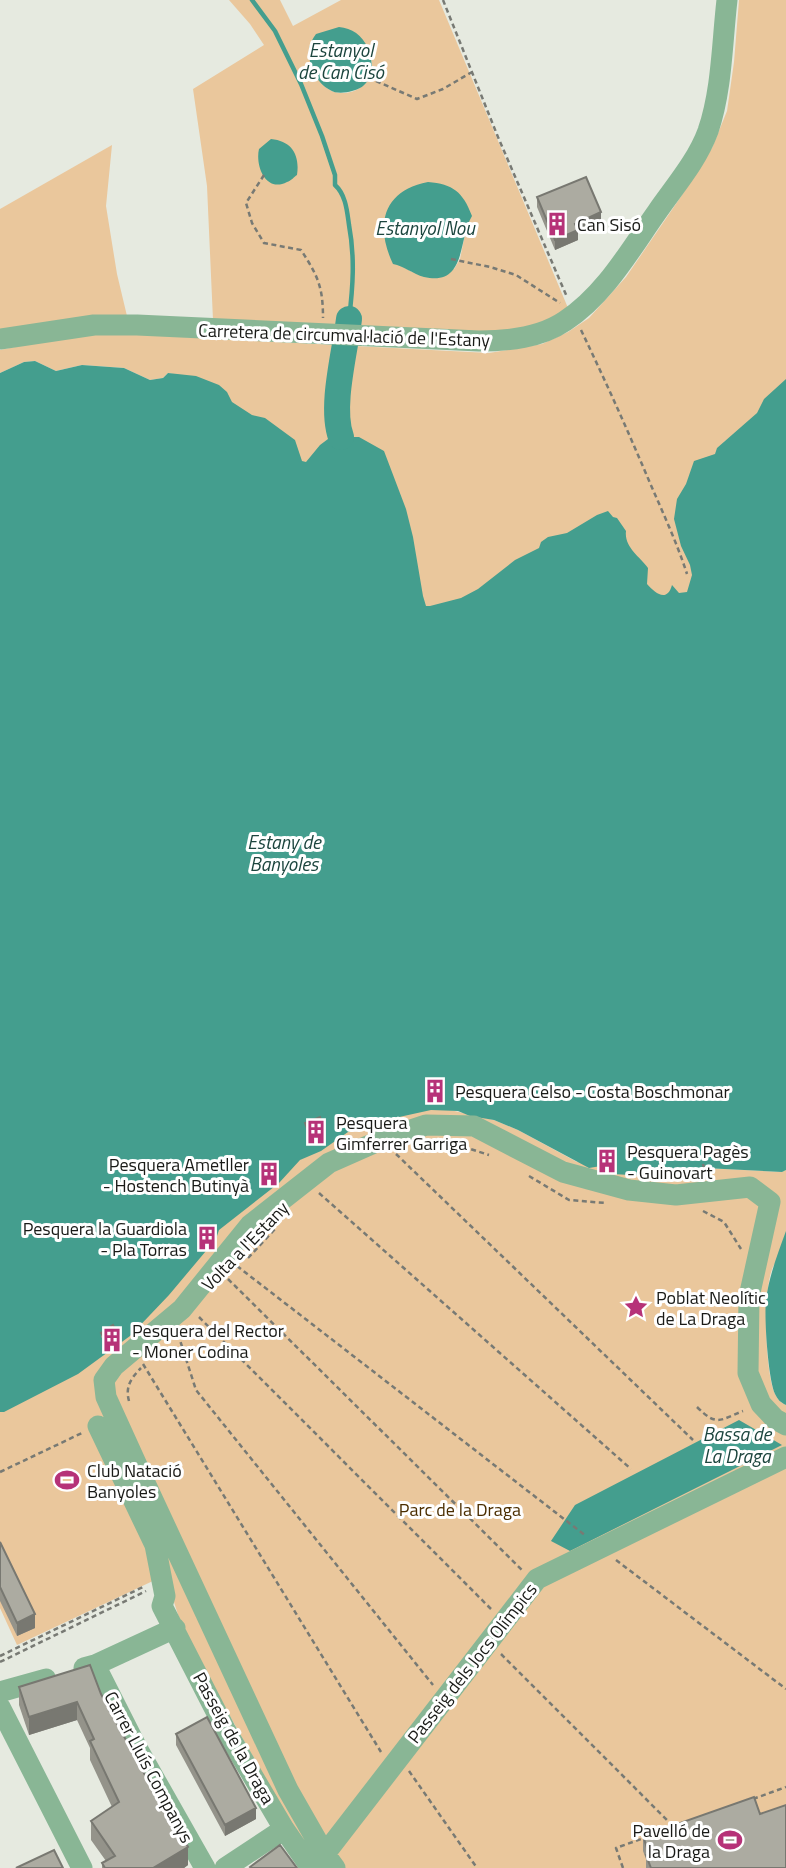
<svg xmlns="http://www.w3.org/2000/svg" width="786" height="1868" font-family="'Titillium Web',sans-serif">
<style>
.green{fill:#eac79c;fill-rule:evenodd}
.water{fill:#449e8e}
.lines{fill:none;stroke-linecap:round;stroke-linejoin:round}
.stream{stroke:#449e8e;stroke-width:4.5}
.river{stroke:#449e8e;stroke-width:26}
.path{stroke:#787a74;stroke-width:2.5;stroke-dasharray:5 3.5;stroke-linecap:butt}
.minor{stroke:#89b695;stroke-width:21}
.wall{fill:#94938a}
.shaded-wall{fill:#787871}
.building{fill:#acaba1;stroke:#787871;stroke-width:2}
.labels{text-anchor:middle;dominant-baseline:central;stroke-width:6;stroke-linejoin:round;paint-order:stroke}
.poi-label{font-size:18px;fill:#191a17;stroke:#fff;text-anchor:start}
.street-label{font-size:18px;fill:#191a17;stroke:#fff}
.park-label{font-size:18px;fill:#4b2e00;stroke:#fff}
.water-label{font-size:19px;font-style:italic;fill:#1c453e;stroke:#fff}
</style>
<rect width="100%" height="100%" fill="#e6eae0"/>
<path class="green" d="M229,0H280L293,26L341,0H439L568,308L544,322L503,333L213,320L207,186L193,89L264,45L250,24ZM367,46C370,54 374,65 371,73C367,90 344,98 330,90C320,85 315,74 310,64ZM467,224L460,259L454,269L412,272L402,266Z
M739,0H786V396L724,442L705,561L690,595L430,612L304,480L173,374L168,373L163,378L150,380L124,368L82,365L56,371L35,361L24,362L0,373V350L59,338L106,333L489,353L542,344L568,332L589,318L626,277L680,198L712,148L727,111L734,62Z
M112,145L106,206L117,274L127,316L0,330V209Z
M406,1100L494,1120L518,1130L577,1162L611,1164L632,1174L663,1177L704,1168L781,1172L786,1170V1254C783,1257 777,1261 774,1265C762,1285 765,1373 775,1394C778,1400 780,1402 786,1405V1868H321L288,1819L208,1677L180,1621L167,1580H155L17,1645L0,1608V1401L210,1237L286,1167L328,1145L324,1134Z"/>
<path class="water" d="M339,27C352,28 362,35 368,48C375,65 373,87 352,91C345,93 336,94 330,90C316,83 308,64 309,49C310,43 313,38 316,34Z
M271,139C292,141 300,155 297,175C294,177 291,181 287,182C266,193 255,166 259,149Z
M428,182C453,184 463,192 472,216C458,238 467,287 424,277C413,274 404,266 393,264C375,226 382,191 428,182Z
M35,361L56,371L82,365L124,368L150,380L163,378L168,373L196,376L219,385L227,392L232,402L252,415L265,418L295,440L302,461L306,462L320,445L328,439L341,437H359L384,451L406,509L413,537L423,596L426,606H430L461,598L478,589L515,560L539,548L541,542L548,537L567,533L597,515L608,511L613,517L617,518L626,531C624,547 639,556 648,568L647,584C655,593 667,603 672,585L679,593L687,592L692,575L690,565L681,546L674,519L677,499L686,484L694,461L715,454L717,448L757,413L764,399L786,379V1170L782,1172L704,1168L663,1177L613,1174L611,1164L603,1163L601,1166L589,1168L518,1130L494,1120L470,1116L458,1111L431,1110L372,1123L348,1132L321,1151L300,1160L279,1183L219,1230L216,1239L169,1295L130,1336L78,1374L4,1412H0V373L24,362Z
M786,1231V1405C780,1402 778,1400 775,1394C768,1378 764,1317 766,1300C769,1276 778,1253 786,1231Z
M739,1420L782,1445L570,1551L551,1541L575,1505Z"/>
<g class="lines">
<path class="stream" d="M252,0L275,31L301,84L322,136L335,175V185C346,195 347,211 349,225C355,257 353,287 349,319"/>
<path class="river" d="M341,437C330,407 345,352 349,319"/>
<path class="path" d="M443,0L498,137L567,297
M376,81L417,99L443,89L472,72
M264,175L246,203L252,223L264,243L301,250C318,276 323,287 323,318
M451,259L490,267L516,275L560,303
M581,330C605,380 628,431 650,483C663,513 677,543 687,574
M455,1144L489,1155
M396,1154L693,1440
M703,1164L704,1168
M529,1176L569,1200L606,1203
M319,1193L631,1469
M703,1211L724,1222L741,1249
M248,1258L275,1229
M237,1266L586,1536
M228,1279L522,1570
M199,1317L491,1609
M178,1334L196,1390L433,1685
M143,1364L381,1752
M129,1401C125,1387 131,1378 141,1368
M697,1407C717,1427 720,1420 743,1411
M0,1472L82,1433
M616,1560L786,1689
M501,1654L674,1827
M0,1656L145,1586
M0,1662L146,1591
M409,1771L477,1868
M753,1799L786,1787
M623,1868L616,1848L644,1838"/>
<path class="minor" d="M0,339L94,325H137L479,341C508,341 540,338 565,321C605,295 630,250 657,212C675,186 697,161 708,131C722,90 722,43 727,0
M98,1426L155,1545L165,1596L162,1606L225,1729L284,1829L311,1868
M95,1665L137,1748L205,1868
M84,1668L95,1665L175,1628
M0,1692L46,1679
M0,1707L82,1868
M225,1868L284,1829
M314,1868L537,1579L786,1457
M335,1868L324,1853L288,1790L145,1483L106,1397L104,1380L114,1366L182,1309L250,1225L329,1163L381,1140L426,1125L474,1126L563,1172L629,1190L676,1195L750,1187L770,1202L749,1297L748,1373L761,1404L775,1419L786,1425"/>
</g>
<path class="wall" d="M537,197L601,222L578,232V240L555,250L537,207Z
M260,1168L278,1175L268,1183L260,1172Z
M101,1333L121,1342L110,1350L101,1337Z
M0,1542L35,1628L17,1636L0,1601Z
M19,1687L101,1694L188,1865L184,1868H102V1863L106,1861L91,1840V1821L112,1807L90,1760V1748L77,1720L29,1735L19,1705Z
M176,1734L256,1819L225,1836L176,1745Z
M760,1814L786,1868H646V1859L643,1851V1836Z"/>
<path class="shaded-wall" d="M601,212V222L578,232V240L555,250V240L575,224Z
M325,1130V1134L310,1139V1136Z
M278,1171V1175L268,1183V1179Z
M121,1338V1342L110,1350V1346Z
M35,1614V1628L17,1636V1623Z
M77,1702V1720L29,1735V1717Z
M256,1808V1819L225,1836V1825Z
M188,1847V1865L184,1868H153Z"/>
<path class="building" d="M586,177L601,212L575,224L578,230L555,240L537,197Z
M320,1117L325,1130L310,1136L305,1123Z
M270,1161L278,1171L268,1179L260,1168Z
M113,1325L121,1338L110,1346L101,1333Z
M0,1542L35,1614L17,1623L0,1587Z
M90,1665L101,1694L171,1823L174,1821L188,1847L153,1868H105L102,1863L115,1856L91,1821L119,1802L90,1741L94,1739L77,1702L29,1717L19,1687Z
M207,1717L256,1808L225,1825L176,1734Z
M754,1797L760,1814L786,1805V1868H651L646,1855L649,1854L643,1836Z
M280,1845L297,1868H251L250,1867Z
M54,1850L63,1868H16Z"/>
<defs>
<g id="building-bare" transform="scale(1.89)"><path d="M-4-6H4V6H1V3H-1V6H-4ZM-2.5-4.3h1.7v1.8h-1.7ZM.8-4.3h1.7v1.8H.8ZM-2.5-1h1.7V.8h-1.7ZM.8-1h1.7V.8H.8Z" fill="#b63278" stroke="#fff" stroke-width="2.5" paint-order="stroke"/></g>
<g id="sight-bare" transform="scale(1.89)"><path d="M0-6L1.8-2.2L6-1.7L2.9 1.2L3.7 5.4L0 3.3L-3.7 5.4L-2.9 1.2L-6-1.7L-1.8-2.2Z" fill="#b63278" stroke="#fff" stroke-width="2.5" paint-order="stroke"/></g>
<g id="stadium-bare" transform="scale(1.89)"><path d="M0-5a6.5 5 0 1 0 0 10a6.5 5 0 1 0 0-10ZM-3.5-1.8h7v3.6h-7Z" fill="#b63278" stroke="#fff" stroke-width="2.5" paint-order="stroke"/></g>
</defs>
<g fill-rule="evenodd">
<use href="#building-bare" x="557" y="224"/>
<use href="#building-bare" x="435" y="1091"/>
<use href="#building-bare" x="316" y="1132"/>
<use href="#building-bare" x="607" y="1161"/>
<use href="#building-bare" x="269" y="1174"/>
<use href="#building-bare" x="207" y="1238"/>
<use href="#sight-bare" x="636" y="1307"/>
<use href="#building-bare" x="112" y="1340"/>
<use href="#stadium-bare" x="67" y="1480"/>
<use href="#stadium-bare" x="730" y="1840"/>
</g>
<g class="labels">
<g class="poi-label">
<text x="577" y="224">Can Sisó</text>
<text x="455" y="1091">Pesquera Celso - Costa Boschmonar</text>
<text x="336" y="1122">Pesquera<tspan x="336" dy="21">Gimferrer Garriga</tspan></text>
<text x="627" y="1151">Pesquera Pagès<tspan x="627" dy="21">- Guinovart</tspan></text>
<text x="249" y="1164" text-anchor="end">Pesquera Ametller<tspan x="249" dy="21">- Hostench Butinyà</tspan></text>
<text x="187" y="1228" text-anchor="end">Pesquera la Guardiola<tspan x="187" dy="21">- Pla Torras</tspan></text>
<text x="656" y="1297">Poblat Neolític<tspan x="656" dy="21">de La Draga</tspan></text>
<text x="132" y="1330">Pesquera del Rector<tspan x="132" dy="21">- Moner Codina</tspan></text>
<text x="87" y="1470">Club Natació<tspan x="87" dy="21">Banyoles</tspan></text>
<text x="710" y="1830" text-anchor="end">Pavelló de<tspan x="710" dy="21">la Draga</tspan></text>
</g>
<g class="street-label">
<text transform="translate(344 335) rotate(2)">Carretera de circumval·lació de l'Estany</text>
<text transform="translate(245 1246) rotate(-46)">Volta a l'Estany</text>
<text transform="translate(472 1663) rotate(-52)">Passeig dels Jocs Olímpics</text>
<text transform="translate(234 1738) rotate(61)">Passeig de la Draga</text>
<text transform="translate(149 1767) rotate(62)">Carrer Lluís Companys</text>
</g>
<g class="park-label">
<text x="460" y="1509">Parc de la Draga</text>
</g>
<g class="water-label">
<text x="341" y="49">Estanyol<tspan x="341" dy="22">de Can Cisó</tspan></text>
<text x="425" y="227">Estanyol Nou</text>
<text x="284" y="841">Estany de<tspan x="284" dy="22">Banyoles</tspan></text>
<text x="737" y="1433">Bassa de<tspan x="737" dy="22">La Draga</tspan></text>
</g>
</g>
</svg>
